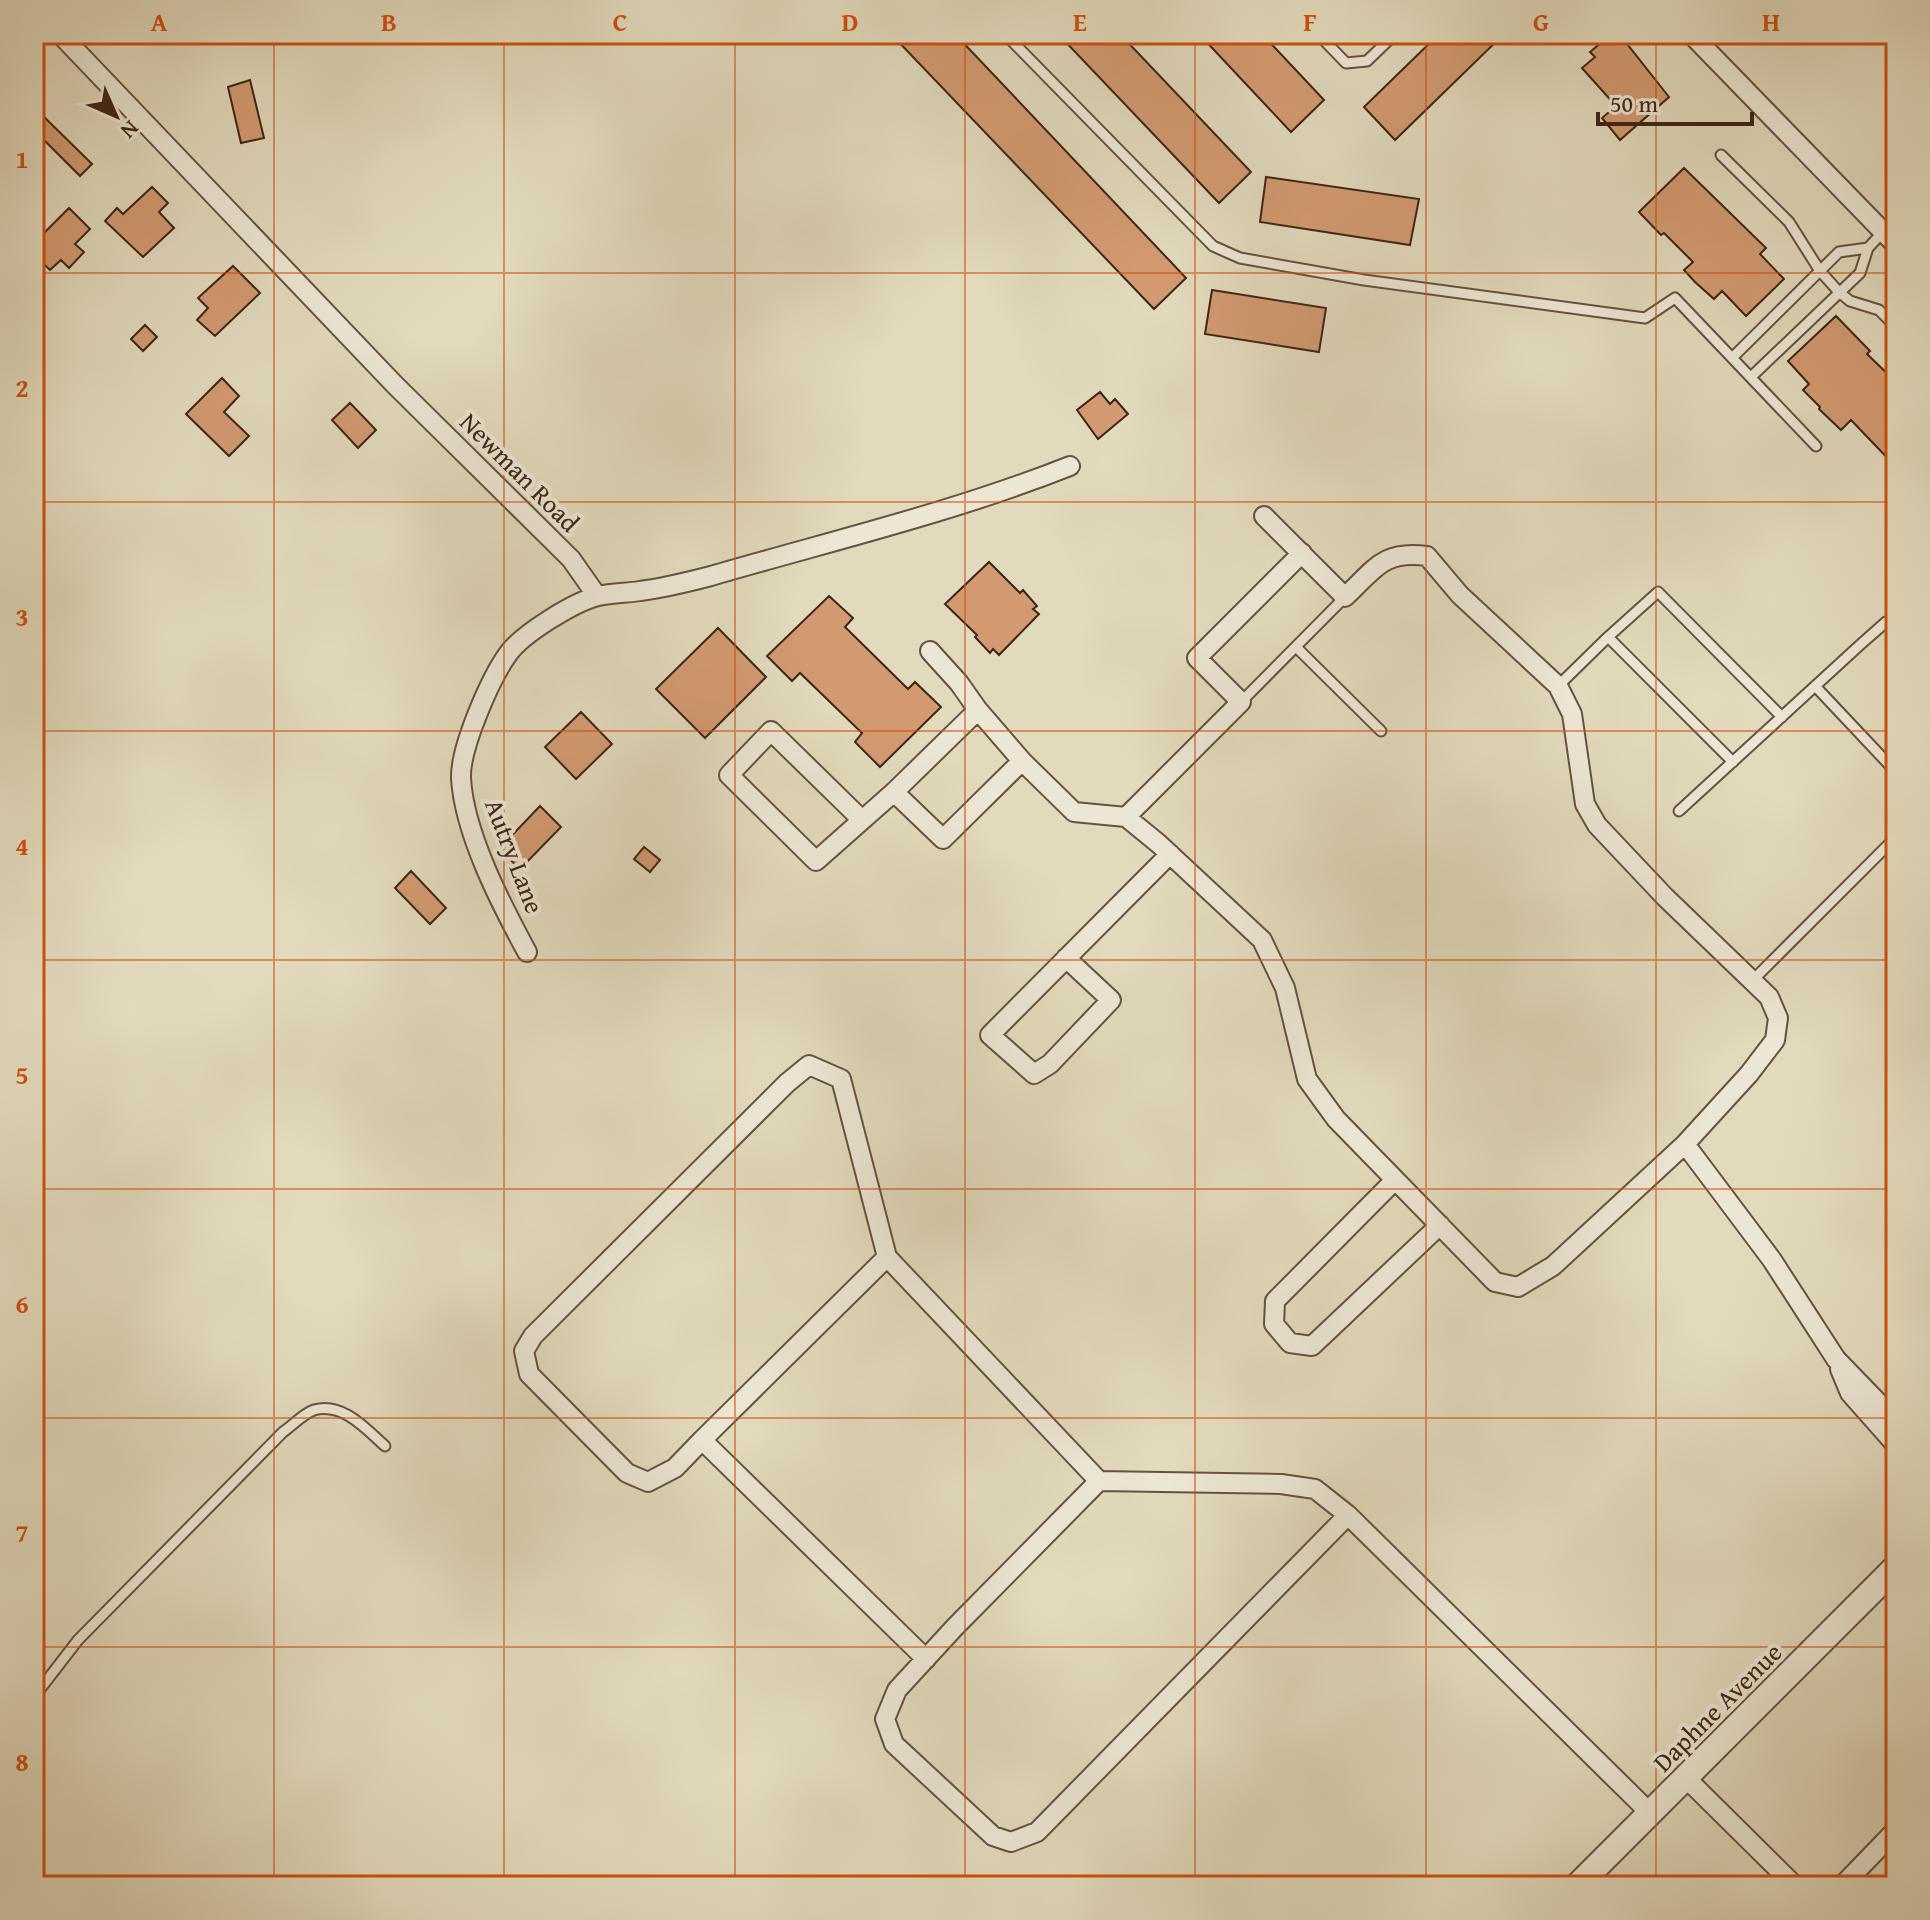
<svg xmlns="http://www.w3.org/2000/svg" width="1930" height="1920" font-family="'Gentium Book Plus',serif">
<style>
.building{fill:#d39a71;stroke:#3d2517;stroke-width:2}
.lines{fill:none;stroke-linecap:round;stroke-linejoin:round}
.service-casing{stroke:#665240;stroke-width:13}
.minor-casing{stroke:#665240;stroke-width:22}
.tertiary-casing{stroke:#665240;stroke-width:28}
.service{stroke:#ece7d4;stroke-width:9}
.minor{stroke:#ece7d4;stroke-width:18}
.tertiary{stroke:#ece7d4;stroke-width:24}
.grid{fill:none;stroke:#ce510e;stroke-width:2;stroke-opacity:0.55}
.labels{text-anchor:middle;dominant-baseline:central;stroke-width:8;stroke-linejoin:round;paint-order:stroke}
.street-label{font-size:26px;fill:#3d2517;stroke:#ece7d4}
.neatline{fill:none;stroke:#ce510e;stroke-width:3}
.grid-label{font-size:26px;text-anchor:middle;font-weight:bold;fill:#ce510e}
</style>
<rect width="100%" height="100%" fill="#e2dabd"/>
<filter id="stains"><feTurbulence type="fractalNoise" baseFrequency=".0025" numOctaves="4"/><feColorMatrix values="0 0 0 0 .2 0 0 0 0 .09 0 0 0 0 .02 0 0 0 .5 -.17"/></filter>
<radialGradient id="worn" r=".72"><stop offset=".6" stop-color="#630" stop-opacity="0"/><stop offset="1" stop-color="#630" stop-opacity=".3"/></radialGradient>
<path class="building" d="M891,34H955L1186,278L1154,309Z
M1058,34H1120L1251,172L1219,203Z
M1199,34H1262L1324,100L1291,132Z
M1439,34H1504L1395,140L1364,107Z
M1611,34H1640L1628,45L1669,97L1620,140L1602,118L1616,106L1582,68L1595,57L1590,52Z
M250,80L264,138L241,143L228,87Z
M34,107L92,164L80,176L34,130Z
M1684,168L1766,248L1760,254L1784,279L1746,316L1722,291L1714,299L1695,282L1684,270L1693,262L1664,233L1661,235L1639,212Z
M1266,177L1419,199L1410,245L1260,222Z
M152,187L168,203L159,212L174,228L143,257L105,221L117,208L123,214Z
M69,208L90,229L75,244L84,252L69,268L61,260L50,270L34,255V243Z
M233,266L260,293L215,336L197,320L208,308L198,298Z
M1212,290L1326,308L1319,352L1205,334Z
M1836,316L1870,351L1867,354L1896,382V467L1851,420L1841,430L1819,409L1820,407L1803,390L1809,384L1788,361Z
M145,325L157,337L143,351L131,339Z
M222,378L239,396L224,412L249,436L229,456L186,414Z
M1100,392L1110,404L1115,399L1128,414L1098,439L1077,410Z
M350,403L376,430L358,448L332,420Z
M989,562L1020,593L1023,590L1037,606L1033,609L1039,614L999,655L993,649L990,653L975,637L977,635L945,604Z
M829,596L853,618L845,627L908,689L915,682L941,707L880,767L855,742L862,733L800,673L792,681L767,656Z
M718,628L766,677L705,738L656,689Z
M581,712L612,744L576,779L545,747Z
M540,806L561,827L520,869L499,849Z
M644,847L660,860L650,872L634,859Z
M411,871L446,908L430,924L395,888Z"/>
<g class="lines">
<g class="service-casing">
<path id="service" d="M1005,34L1213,246L1240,258L1364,280L1645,318L1675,298L1816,446
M1318,34L1346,63L1367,61L1395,34
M1721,155L1789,222L1820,271L1839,292L1850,301L1879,310L1896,327
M1732,358L1839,252L1868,248
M1751,377L1860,273L1868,248L1883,232
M1608,637L1658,592L1782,717
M1296,647L1381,731
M1558,686L1608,637L1733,762
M1815,686L1896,772
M1241,702L1345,597
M1679,811L1861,644L1886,622L1896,619
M1753,980L1896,837
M34,1697L78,1640L283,1432C292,1426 304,1413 314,1410C343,1402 366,1429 385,1446"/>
</g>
<g class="minor-casing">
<path id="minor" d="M60,34L395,385L571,559L597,596
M1691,34L1896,245
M930,651L959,683L978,710L1022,761L1074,812L1126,817L1241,702L1197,658L1302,553
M978,710L894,792L943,839L1022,761
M1126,817L1159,844L1262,940L1285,988L1307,1079L1336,1119L1495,1282L1518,1287L1553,1266L1685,1144L1749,1074L1775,1040L1778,1018L1769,997L1665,897L1597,825L1585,804L1572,714L1558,686L1460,595L1427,556C1383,550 1375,569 1345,597L1264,516
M862,820L771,731L729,775L816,861L894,792
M527,952C501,904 464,833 461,778C460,748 490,679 508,654C522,634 574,602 598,596C612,593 627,593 640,591C664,588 688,582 711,576C831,541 954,512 1070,466
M1066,958L1111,1000L1050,1064L1034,1074L990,1035L1170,854
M1685,1144L1772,1260L1836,1359L1896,1421
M1395,1180L1275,1301L1274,1324L1290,1343L1312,1346L1440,1225
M1840,1369L1850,1393L1896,1445
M702,1440L887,1257
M1099,1481L955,1627L897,1690L885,1719L894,1744L993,1836L1011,1842L1037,1832L1348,1515
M926,1659L702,1440L675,1468L648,1482L627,1473L529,1374L524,1351L533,1336L787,1083L809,1065L841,1079L887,1257L1099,1481L1281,1484L1315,1489L1348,1515L1650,1813
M1686,1778L1795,1886
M1842,1886L1896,1830"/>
</g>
<g class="tertiary-casing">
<path id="tertiary" d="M1577,1886L1896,1567"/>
</g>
<use href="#service" class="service"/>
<use href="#minor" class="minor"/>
<use href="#tertiary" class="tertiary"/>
</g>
<path class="grid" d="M274,34V1886M504,34V1886M735,34V1886M965,34V1886M1195,34V1886M1426,34V1886M1656,34V1886M34,273H1896M34,502H1896M34,731H1896M34,960H1896M34,1189H1896M34,1418H1896M34,1647H1896"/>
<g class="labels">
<g class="street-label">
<text transform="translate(520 472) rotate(45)">Newman Road</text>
<text transform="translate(515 856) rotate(69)">Autry Lane</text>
<text transform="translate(1717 1707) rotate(-45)">Daphne Avenue</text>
</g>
</g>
<rect width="1930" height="1920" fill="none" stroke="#e2dabd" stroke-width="88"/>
<g transform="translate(116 116) rotate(135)" stroke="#ece7d4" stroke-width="6" paint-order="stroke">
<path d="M0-6L14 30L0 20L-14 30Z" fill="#3d2517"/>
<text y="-12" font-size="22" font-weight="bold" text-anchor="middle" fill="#3d2517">N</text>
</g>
<path d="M1598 112v12h154v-12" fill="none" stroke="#3d2517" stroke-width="4"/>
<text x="1610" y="112" font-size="24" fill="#3d2517" stroke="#ece7d4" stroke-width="6" paint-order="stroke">50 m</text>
<rect x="44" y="44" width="1842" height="1832" class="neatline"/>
<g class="grid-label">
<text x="159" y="31">A</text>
<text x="389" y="31">B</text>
<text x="620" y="31">C</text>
<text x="850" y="31">D</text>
<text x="1080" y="31">E</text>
<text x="1310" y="31">F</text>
<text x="1541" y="31">G</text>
<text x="1771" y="31">H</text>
<text x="22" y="168">1</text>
<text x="22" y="397">2</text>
<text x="22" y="626">3</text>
<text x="22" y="855">4</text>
<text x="22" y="1084">5</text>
<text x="22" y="1313">6</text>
<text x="22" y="1542">7</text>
<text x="22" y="1771">8</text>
</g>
<rect width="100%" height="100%" filter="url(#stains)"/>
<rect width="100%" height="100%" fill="url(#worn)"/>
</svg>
